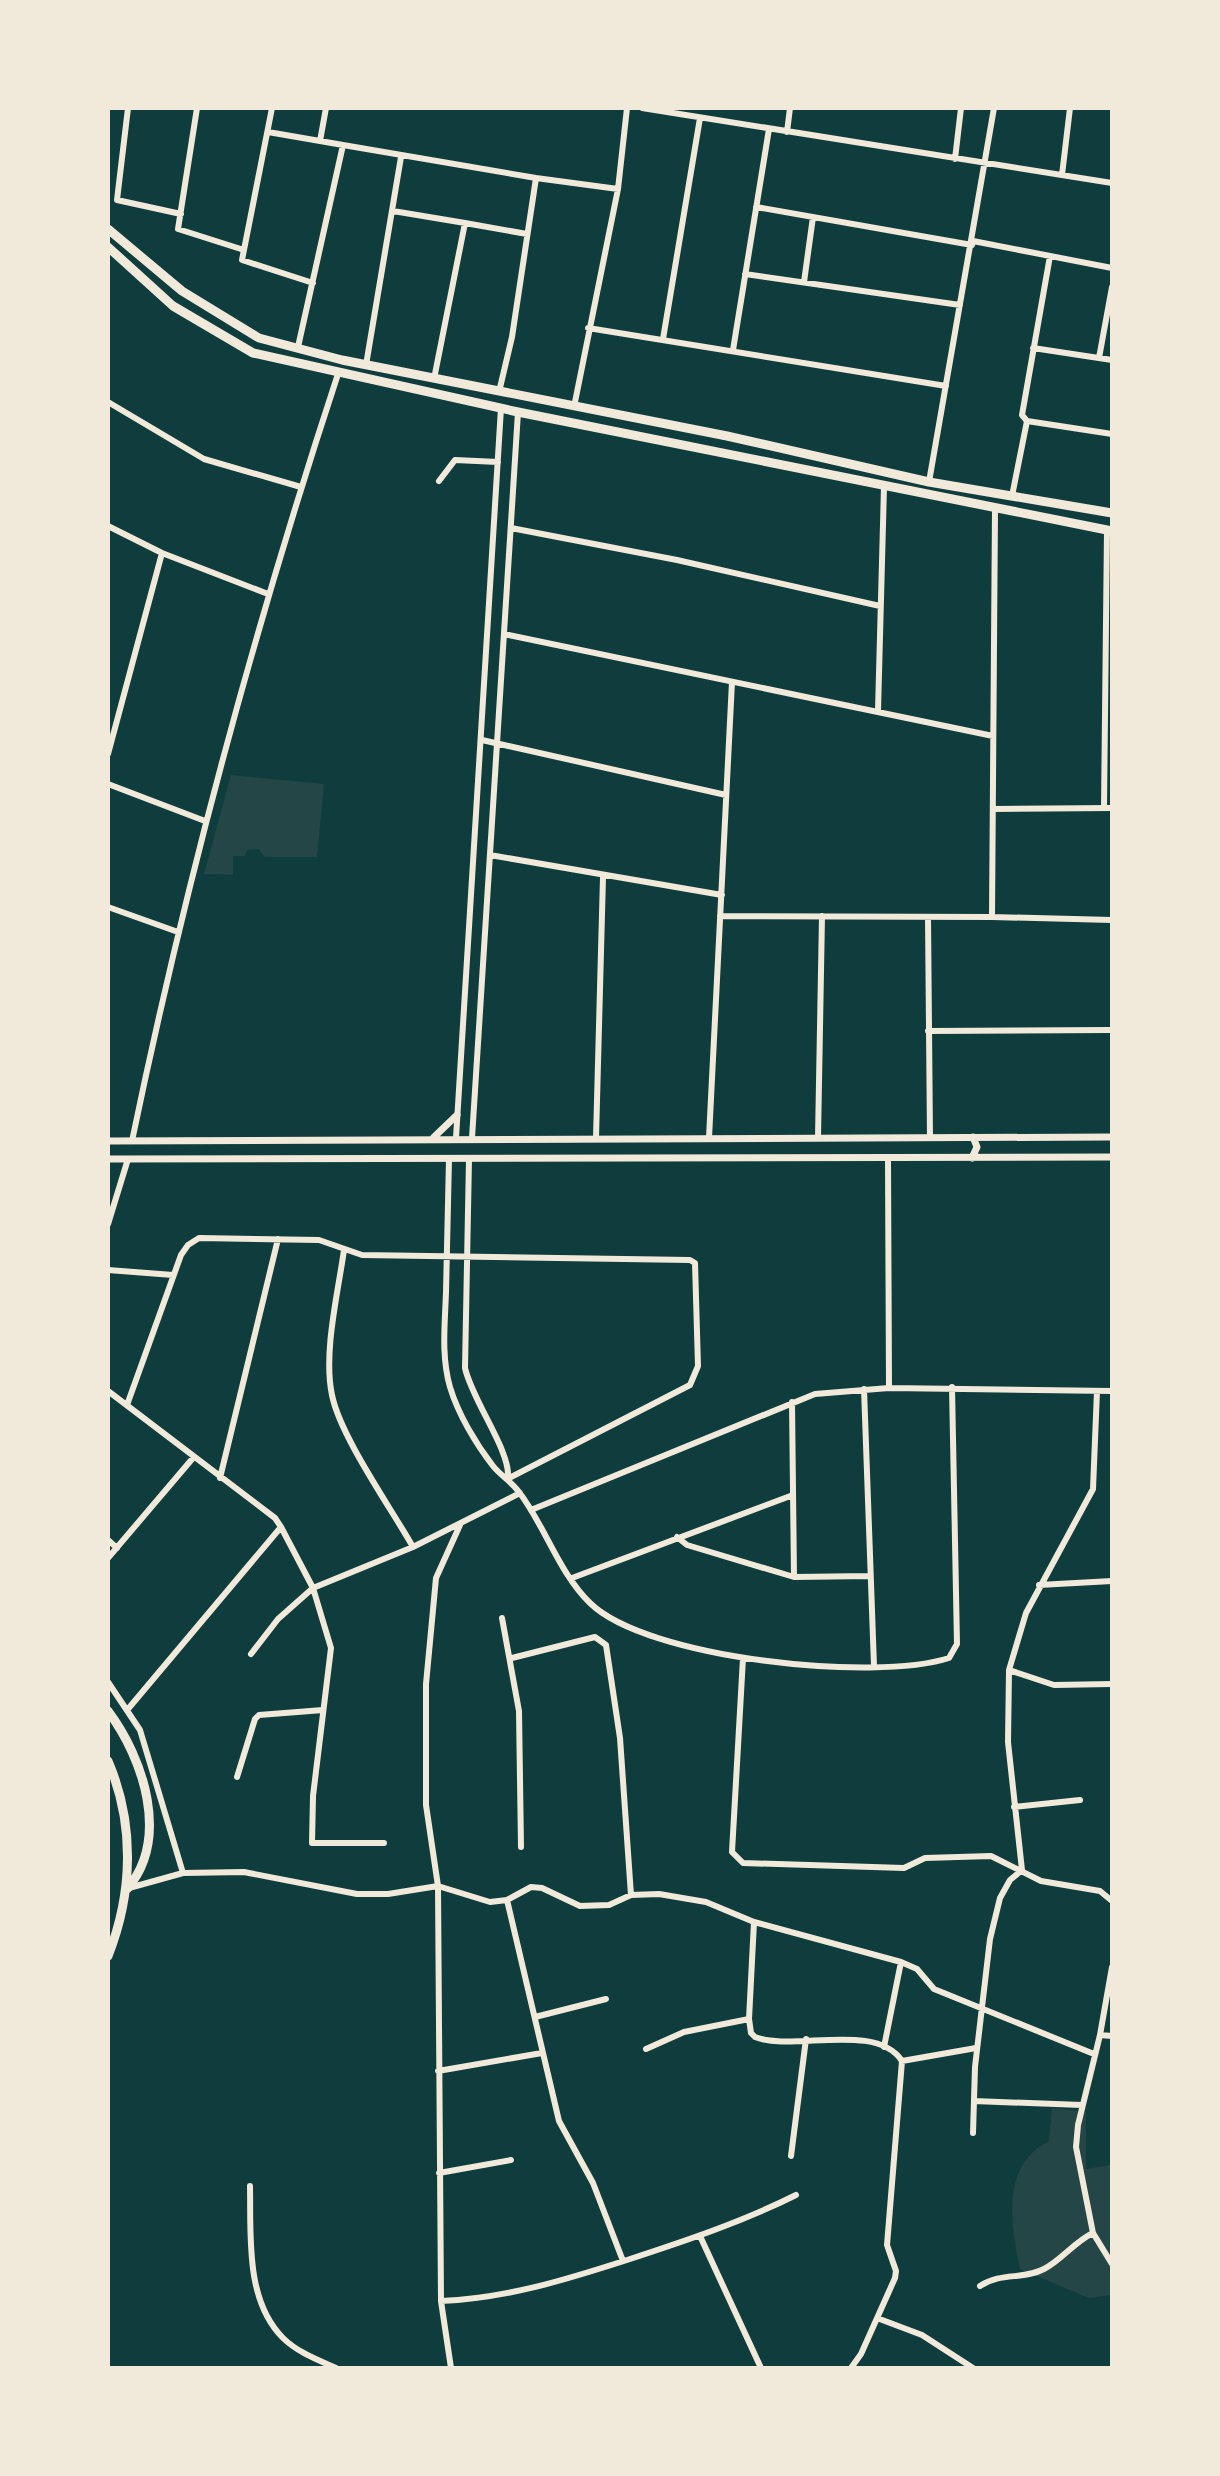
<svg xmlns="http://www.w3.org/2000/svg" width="1220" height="2476" font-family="Inter,sans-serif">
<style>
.green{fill:#244646}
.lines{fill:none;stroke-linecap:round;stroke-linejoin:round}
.minor{stroke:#f1e9da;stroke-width:6}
.tertiary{stroke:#f1e9da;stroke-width:7}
.secondary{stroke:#f1e9da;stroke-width:9}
</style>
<rect width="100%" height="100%" fill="#0f3d3e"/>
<path class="green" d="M231,775L324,784L317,857H265L258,849L247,850L245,856H233V875L204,874Z
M1052,2108L1086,2112V2169L1111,2165V2295L1089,2298L1020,2269C1011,2225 1000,2166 1049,2141Z"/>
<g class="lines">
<path class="minor" d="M128,108L117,200L181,214
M197,108L178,229L244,250
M272,108L242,260L313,283
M642,108L1112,183
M268,132L320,141
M787,132L790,108
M343,145L536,178
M955,159L961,108
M1062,175L1070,108
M756,207L972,245
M393,211L465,223L434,379
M465,223L527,234
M973,241L1112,268
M1050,256L1022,415L1027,421L1112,434
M745,274L960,305
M804,282L813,217
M588,328L946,386
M663,339L700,118
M298,347L343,145L320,141L326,108
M1033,348L1112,360
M733,350L769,129
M1099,358L1112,287
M366,365L401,157
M499,392L512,337L536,178L618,189
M108,402L204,459L301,487
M574,407L618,189L627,108
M439,481L455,460L498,462
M929,482L994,108
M1012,496L1027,421
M995,509L992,917L1112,920
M108,526L162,553L268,594
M511,528L677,560L880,606
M504,634L993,736
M878,711L884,487
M482,740L726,795
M108,754L162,553
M108,784L205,821
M1104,808L1107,530
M993,809L1112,808
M490,855L722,895
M108,907L178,932
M720,916L992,917
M928,917L930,1138
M928,1031L1112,1030
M456,1138L501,408
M472,1138L518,412
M596,1138L603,877
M709,1138L732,682
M818,1138L822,916
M132,1141C186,881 255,626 338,374
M449,1159C448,1203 447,1248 446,1292C445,1323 441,1356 450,1387C458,1414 476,1444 493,1466C501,1476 511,1481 519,1492C545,1526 559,1573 590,1603C647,1659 875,1682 949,1658L957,1644L952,1387
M469,1159L465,1368C472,1400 510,1450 508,1477
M888,1159L889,1388
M108,1224L128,1159
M344,1250C338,1293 323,1353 332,1395C340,1436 391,1508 413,1547
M108,1270L173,1275
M864,1389L874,1666
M108,1391L275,1518L281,1527L313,1588L331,1648L313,1796L312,1843H384
M792,1402L794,1577
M127,1405L181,1255L188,1245L199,1238L319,1240L362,1255L690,1260L695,1263L698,1366L690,1385L509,1478
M220,1478L278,1239
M531,1510L815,1394L889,1388L1112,1391
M677,1537L687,1545L794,1577L870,1576
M108,1540L117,1548
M108,1558L193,1458
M572,1578L793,1495
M1039,1585L1112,1581
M502,1618L519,1711L521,1847
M251,1654L278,1619L313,1588L413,1547L520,1493
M512,1658L595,1637L606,1645L620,1738L631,1895
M743,1658L732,1852L743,1863L904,1868L925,1858L991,1856L1041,1881L1100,1891L1112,1901
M1009,1670L1054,1685L1112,1684
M108,1682L140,1730L183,1873
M128,1709L281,1527
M237,1777L255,1719L259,1715L323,1710
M1014,1807L1080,1800
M1022,1870L1008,1742L1009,1670L1026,1613L1093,1489L1097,1391
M129,1888L183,1873L244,1872L357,1894H388L438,1886L490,1902L507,1900L531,1887L542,1888L580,1906L609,1905L631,1895L659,1894L706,1902L754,1922L901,1962L917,1969L934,1989L1094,2054
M507,1900L559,2121L593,2183L623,2261
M754,1922L749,2019L751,2033L755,2037C792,2052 876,2021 902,2061L887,2245L896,2271L895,2278L861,2354L851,2368
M1112,1967L1100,2035L1078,2125L1076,2147L1093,2233L1112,2264
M535,2017L606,1999
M1100,2035L1112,2036
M884,2047L901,1962
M646,2049L684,2032L749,2019
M902,2061L976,2048
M438,2071L542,2053
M974,2101L1082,2105
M973,2133L975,2067L990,1939L1000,1898L1010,1880L1022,1870
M791,2156L806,2039
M439,2173L511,2160
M250,2186C251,2235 245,2300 283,2338C297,2352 318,2360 336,2368
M700,2236L761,2368
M980,2286C1001,2272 1023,2280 1044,2269C1062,2260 1074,2242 1093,2233
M441,2301C507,2298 565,2280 627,2260C685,2241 742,2222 796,2195
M877,2318L922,2335L973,2368
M451,2368L441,2301L438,1886L426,1805V1684L436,1578L460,1525"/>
<path class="tertiary" d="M434,1137L457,1115
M108,1141L1112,1137
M972,1158L977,1147L973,1137
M108,1159L1112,1157"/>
<path class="secondary" d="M108,229L182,291L259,338L342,360L727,436L929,482L1112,513
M108,247L173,306L253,353L518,412L1112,531
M108,1711C144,1759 170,1839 127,1889
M108,1761C135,1824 133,1893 108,1956"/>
</g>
<rect width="1220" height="2476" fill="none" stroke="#f1e9da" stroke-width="220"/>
</svg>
